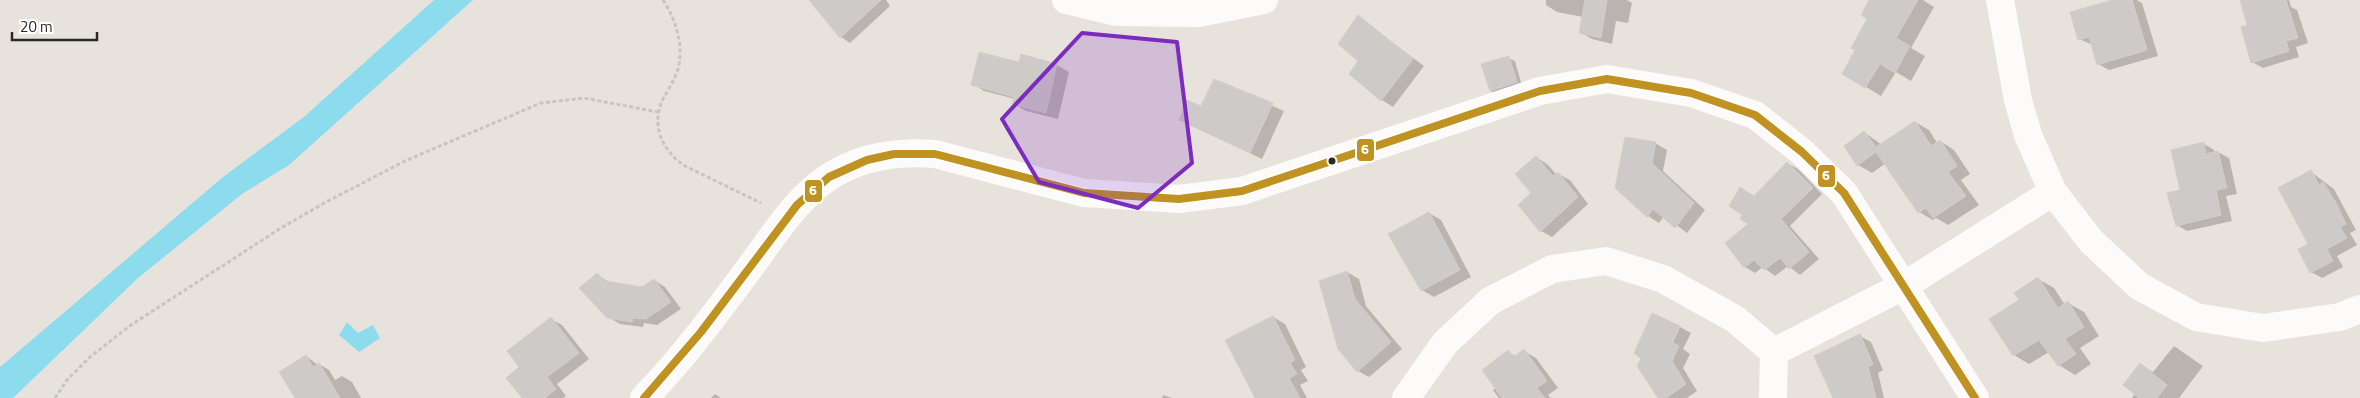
<svg xmlns="http://www.w3.org/2000/svg" width="2360" height="398" font-family="'Titillium Web',sans-serif">
<style>
.water{fill:#8cdcee}
.shadow{fill:#0003}
.building{fill:#cecac7;stroke:#d3ceca}
.lines{fill:none;stroke-linecap:round;stroke-linejoin:round}
.path{stroke:#c6c5c5;stroke-width:3;stroke-dasharray:4 2.5;stroke-linecap:butt}
.minor{stroke:#fcfbfa;stroke-width:28}
.bus-1-casing{stroke:#fff;stroke-width:11}
.bus-1{stroke:#bf9221;stroke-width:8}
.marked{fill:#7b2cbf;fill-opacity:0.2;stroke:#7b2cbf;stroke-width:4;stroke-linejoin:round}
.bus-dot{fill:#282828;stroke:#fff;stroke-width:2}
.line-badge{stroke:#fff;stroke-width:2}
.badge-label{font-size:14px;text-anchor:middle;font-weight:bold;fill:#fff}
</style>
<rect width="100%" height="100%" fill="#e8e2dd"/>
<path class="water" d="M434,0H473L289,165L242,194L138,278L13,398H0V367L223,177L305,116Z
M347,322L358,333L373,325L380,338L359,352L339,335Z"/>
<path class="shadow" d="M815,0H886L890,6L850,43L841,37Z
M1546,0H1627L1632,3L1628,23L1616,21L1612,44L1592,39L1580,32L1583,17L1557,12L1546,5Z
M1871,0H1923L1934,7L1911,48L1925,56L1911,81L1896,72L1881,96L1843,73L1857,50L1869,18Z
M2118,0H2137L2142,3L2158,56L2109,70L2098,64L2093,45L2079,39Z
M2241,0H2289L2291,7L2297,10L2308,43L2296,47L2299,57L2263,68L2252,62L2249,26Z
M1358,17L1424,66L1393,107L1382,100L1350,73L1360,61Z
M1022,55L1057,65L1069,72L1058,119L1026,111L1014,104L1015,99L984,91L973,84L1020,64Z
M1508,58L1515,61L1522,86L1497,94L1491,91Z
M1214,80L1284,111L1262,159L1181,120L1202,108Z
M1915,122L1929,130L1937,143L1940,141L1954,150L1970,174L1961,180L1979,205L1948,225L1936,218L1933,220L1919,212L1886,163L1872,173L1858,165L1864,132L1882,145Z
M1655,143L1667,150L1663,171L1705,210L1687,233L1664,216L1659,223L1648,216L1616,188Z
M2204,144L2214,150L2215,153L2218,152L2229,158L2237,194L2226,196L2232,221L2187,231L2177,225L2182,191Z
M1536,157L1547,164L1557,175L1558,174L1570,180L1588,204L1552,237L1541,231L1533,193Z
M1787,163L1798,169L1822,194L1790,226L1819,259L1800,275L1788,266L1775,276L1763,267L1755,273L1745,267L1726,244L1750,224L1754,197Z
M2311,172L2334,189L2356,230L2350,233L2357,245L2337,256L2343,267L2322,278L2311,272Z
M1429,213L1441,220L1471,277L1434,297L1422,290Z
M1347,272L1359,279L1366,306L1402,349L1369,377L1358,371Z
M597,274L610,283L643,288L654,280L665,287L681,309L657,325L644,323L643,327L620,324L608,317Z
M2038,279L2054,288L2065,305L2068,303L2084,312L2099,336L2080,348L2091,364L2075,375L2059,365L2049,352L2029,364L2014,355L2020,301Z
M1273,317L1285,324L1306,367L1301,370L1308,381L1300,385L1307,398H1266Z
M551,319L562,325L589,359L557,384L566,396L563,398H523L521,367Z
M1680,327L1691,333L1683,349L1690,354L1683,368L1697,391L1687,398H1659L1668,347L1670,348Z
M1860,336L1871,342L1883,370L1878,373L1884,398H1834Z
M2174,346L2203,366L2179,398H2132L2135,393L2141,365L2153,372Z
M1524,351L1536,358L1558,388L1548,395L1551,398H1499L1493,390L1496,388L1508,352L1517,357Z
M306,356L318,365L319,364L329,370L335,380L342,376L352,382L361,398H296Z
M715,394L721,398H711Z
M1163,395L1172,398H1162Z"/>
<path class="building" d="M809,0H881L840,38Z
M1585,0H1607L1601,38L1579,33Z
M1869,0H1918L1896,38L1910,46L1895,73L1880,64L1865,88L1842,74L1855,50L1851,48L1867,19L1861,15Z
M2113,0H2132L2147,50L2097,65L2089,37L2078,40L2070,12Z
M2240,0H2286L2298,38L2286,41L2289,51L2251,63L2241,27L2247,25Z
M1358,15L1413,59L1381,101L1349,74L1358,61L1338,44Z
M979,52L1019,62L1021,54L1057,64L1046,113L1012,104L1014,97L971,85Z
M1509,56L1517,82L1490,91L1481,64Z
M1214,79L1273,103L1250,153L1179,120L1187,100L1201,106Z
M1915,121L1931,146L1940,140L1957,166L1948,172L1966,196L1933,218L1926,208L1918,213L1876,152L1857,166L1844,146L1864,131L1876,147Z
M1625,137L1656,142L1652,163L1694,203L1675,228L1653,209L1647,217L1615,188Z
M2204,142L2206,154L2218,151L2227,188L2216,190L2221,215L2176,226L2167,193L2180,190L2171,150Z
M1536,156L1553,176L1558,172L1578,197L1540,232L1518,205L1531,193L1515,174Z
M1787,162L1813,188L1781,219L1809,252L1789,269L1780,258L1764,270L1754,260L1744,268L1725,243L1748,224L1740,219L1742,215L1729,206L1740,187L1754,196Z
M2311,170L2319,185L2323,182L2336,203L2346,224L2340,227L2347,238L2327,249L2333,261L2310,273L2298,249L2308,244L2278,188Z
M1429,212L1460,270L1421,291L1388,234Z
M1347,271L1355,299L1391,342L1357,372L1338,349L1319,281Z
M597,273L605,281L642,287L654,279L671,302L646,319L633,318L632,322L607,318L579,288Z
M2038,277L2058,308L2068,301L2084,327L2065,339L2076,354L2058,366L2039,340L2013,356L1989,319L2019,300L2014,293Z
M1652,313L1680,326L1672,342L1679,346L1672,361L1686,384L1666,398H1658L1637,366L1641,359L1634,353Z
M1273,316L1295,360L1290,363L1297,374L1289,378L1300,398H1255L1225,340Z
M551,317L579,353L547,377L556,389L545,398H522L506,378L519,367L507,351Z
M1860,334L1873,364L1868,367L1876,398H1833L1814,356Z
M1524,349L1547,381L1537,388L1545,398H1502L1482,370L1508,350L1514,357Z
M306,355L313,367L319,363L340,398H295L279,372Z
M2140,363L2167,385L2157,398H2139L2123,385Z"/>
<g class="lines">
<path class="path" d="M663,0C676,20 684,45 678,69C675,79 669,88 664,97C650,124 661,150 685,166L761,203
M55,398L67,380L90,357L131,325L281,228L326,202L407,160L541,103L584,98L658,112"/>
<path class="minor" d="M1066,0L1116,12L1199,13L1264,0
M2000,0L2018,100L2028,135L2053,192L2091,241L2139,286L2196,317L2263,328L2340,317L2360,309
M1774,352L1905,285L2053,192
M644,398C685,356 719,309 754,262C776,232 797,198 829,177C861,156 898,151 935,154L1084,193L1179,199L1242,191L1540,91L1607,79L1691,93L1755,115L1802,152L1844,193L1975,398
M1406,398L1445,343L1490,301L1552,269L1606,261L1663,279L1735,319L1774,352L1773,398"/>
<g class="bus-1-casing">
<path id="bus-1" d="M644,398L701,332L797,205L829,177L867,160L894,154H935L1084,193L1179,199L1242,191L1540,91L1607,79L1691,93L1755,115L1802,152L1844,193L1975,398"/>
</g>
<use href="#bus-1" class="bus-1"/>
</g>
<path class="marked" d="M1082,33L1177,42L1192,163L1138,208L1039,182L1002,119Z"/>
<circle class="bus-dot" cx="1332" cy="161" r="4.5"/>
<g class="line-badge">
<rect x="1356" y="138" width="19" height="24" rx="5" fill="#bf9221"/>
<rect x="1817" y="164" width="19" height="24" rx="5" fill="#bf9221"/>
<rect x="804" y="179" width="19" height="24" rx="5" fill="#bf9221"/>
</g>
<g class="badge-label">
<text x="1365" y="154">6</text>
<text x="1826" y="180">6</text>
<text x="813" y="195">6</text>
</g>
<path d="M12 32v8h85v-8" fill="none" stroke="#282828" stroke-width="2.5"/>
<text x="20" y="32" font-size="15" fill="#282828" stroke="#ffffff" stroke-width="4" paint-order="stroke">20 m</text>
</svg>
